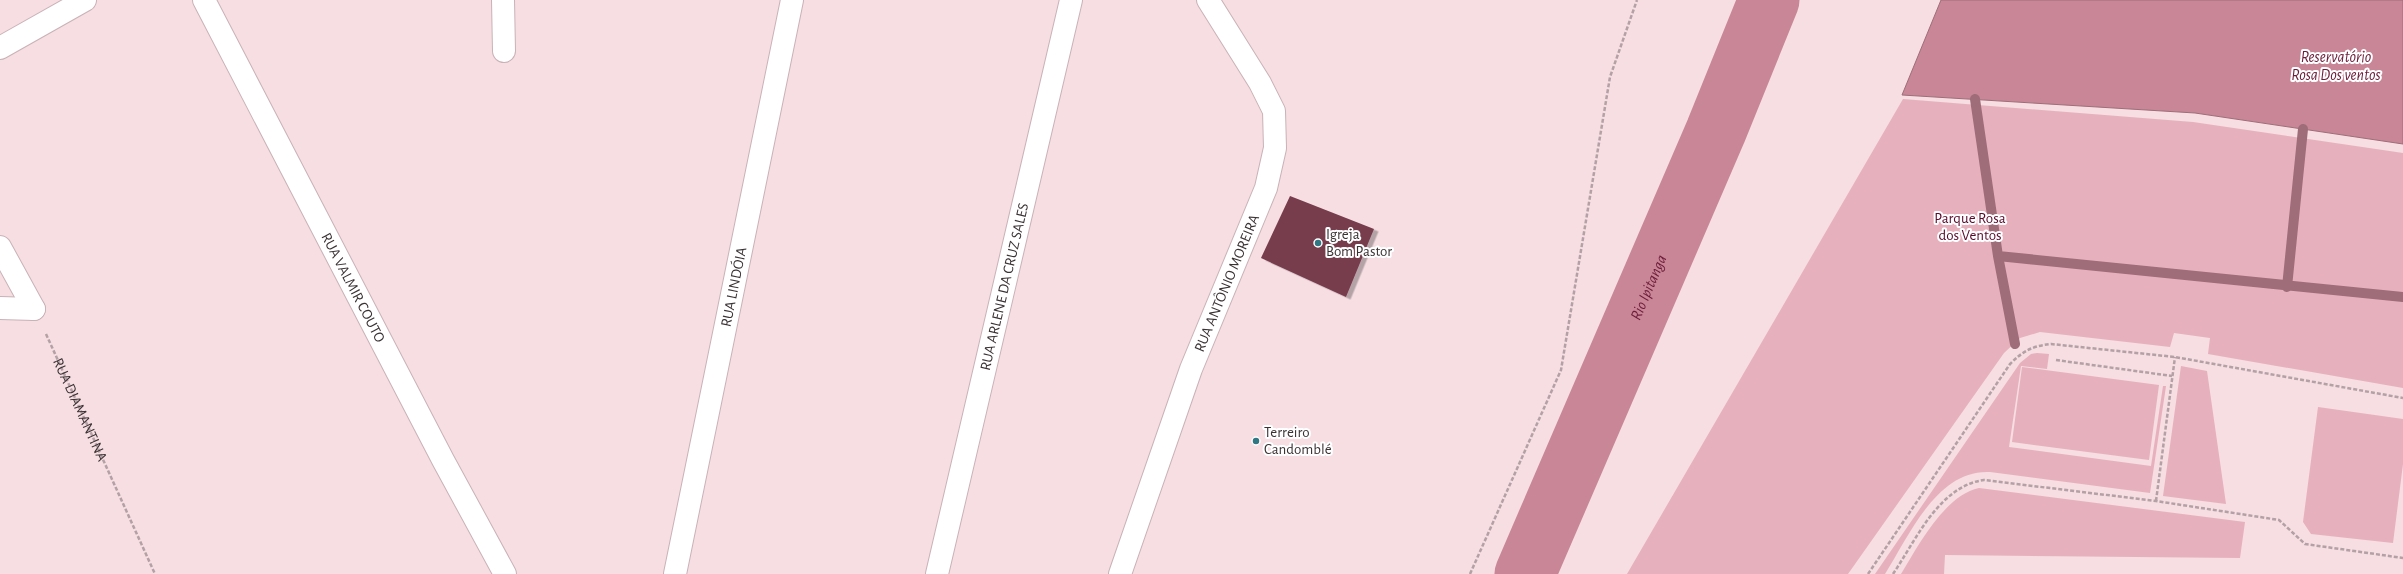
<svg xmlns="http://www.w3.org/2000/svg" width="2403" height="574" font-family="'Alegreya Sans',sans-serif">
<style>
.green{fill:#e7b0bd}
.water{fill:#c98697;stroke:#9e6d79}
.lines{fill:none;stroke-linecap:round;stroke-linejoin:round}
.stream{stroke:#9e6d79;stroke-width:10}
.river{stroke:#c98697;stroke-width:61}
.building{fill:#773c4e;filter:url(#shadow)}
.street-casing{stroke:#c9b2b7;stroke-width:24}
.path{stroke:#b4a1a5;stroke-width:2.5;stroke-dasharray:4 2;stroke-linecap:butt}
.street{stroke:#fff;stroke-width:22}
.poi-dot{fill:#307683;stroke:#fff;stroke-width:1.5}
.labels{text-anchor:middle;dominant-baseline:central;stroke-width:4;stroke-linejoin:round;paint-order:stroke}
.park-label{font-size:15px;fill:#5a092b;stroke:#fff}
.poi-label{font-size:15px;fill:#3b3234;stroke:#fff;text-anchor:start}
.street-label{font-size:15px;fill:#3b3234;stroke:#fff}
.water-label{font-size:16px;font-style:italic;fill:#6b1c39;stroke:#fff}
</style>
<defs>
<filter id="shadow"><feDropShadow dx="4.5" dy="2.5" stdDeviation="0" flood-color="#0004"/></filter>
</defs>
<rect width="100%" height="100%" fill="#f6dee3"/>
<path class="green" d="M1903,99L2193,122L2403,153V388L2208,354L2210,338L2174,333L2170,347L2040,332L2020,338L2004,353L1848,574H1627Z
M2037,353L2049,354L2047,369L2021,366L2009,447L2151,466L2163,386H2166L2150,493L1990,472C1937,469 1909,536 1885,574H1875L2020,363L2031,354Z
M2181,366L2207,371L2226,504L2163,496Z
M2022,367L2159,385L2149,460L2012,442Z
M2318,407L2403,419V464L2393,543L2311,534L2303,522Z
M1979,488L2245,522L2240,558L1945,555L1944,574H1901C1918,546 1945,495 1979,488Z"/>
<path class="water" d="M1941,0H2403V144L2195,113L1902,95Z"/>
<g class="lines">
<path class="stream" d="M1975,99L1998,256L2015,344
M1998,256L2403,297
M2287,287L2303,129"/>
<path class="river" id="s1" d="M1525,574L1716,131L1769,0"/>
</g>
<path class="building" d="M1290,196L1374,229L1346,297L1261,258Z"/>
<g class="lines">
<g class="street-casing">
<g id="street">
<path id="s3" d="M204,0L443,460L505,574"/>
<path d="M503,0L504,51"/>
<path d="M0,48L85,0"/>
<path d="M0,247L34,309"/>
<path d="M0,308L34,309"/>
<path id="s4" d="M675,574L792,0"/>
<path id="s5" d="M937,574L1071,0"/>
<path id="s6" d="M1120,574L1191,369L1266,188L1275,148L1274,111L1260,83L1208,0"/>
</g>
</g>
<g class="path">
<path id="s2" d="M46,334L155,574"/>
<path d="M2056,360L2172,376"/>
<path d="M2156,501L2175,357"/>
<path d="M1470,574L1561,370L1610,77L1637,0"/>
<path d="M1868,574L2010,364C2023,351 2032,346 2051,344L2175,357L2403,398"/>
<path d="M1893,574C1916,540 1939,486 1984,480L2156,501L2279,520L2305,544L2403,558"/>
</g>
<use href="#street" class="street"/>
</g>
<g class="poi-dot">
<circle cx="1318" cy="243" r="4"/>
<circle cx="1256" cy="441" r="4"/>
</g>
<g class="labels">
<g class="park-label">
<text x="1970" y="218">Parque Rosa<tspan x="1970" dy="17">dos Ventos</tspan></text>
</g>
<g class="poi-label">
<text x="1326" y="234">Igreja<tspan x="1326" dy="17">Bom Pastor</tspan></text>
<text x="1264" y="432">Terreiro<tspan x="1264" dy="17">Candomblé</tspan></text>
</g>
<g class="street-label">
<text stroke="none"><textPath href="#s6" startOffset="310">RUA ANTÔNIO MOREIRA</textPath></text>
<text stroke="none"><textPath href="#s4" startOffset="293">RUA LINDÓIA</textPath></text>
<text stroke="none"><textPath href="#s5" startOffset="295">RUA ARLENE DA CRUZ SALES</textPath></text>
<text stroke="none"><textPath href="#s3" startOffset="324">RUA VALMIR COUTO</textPath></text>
<text stroke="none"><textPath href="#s2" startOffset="83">RUA DIAMANTINA</textPath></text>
</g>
<g class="water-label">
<text x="2336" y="57">Reservatório<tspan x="2336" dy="18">Rosa Dos ventos</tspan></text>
<text stroke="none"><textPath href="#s1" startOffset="312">Rio Ipitanga</textPath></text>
</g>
</g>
</svg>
